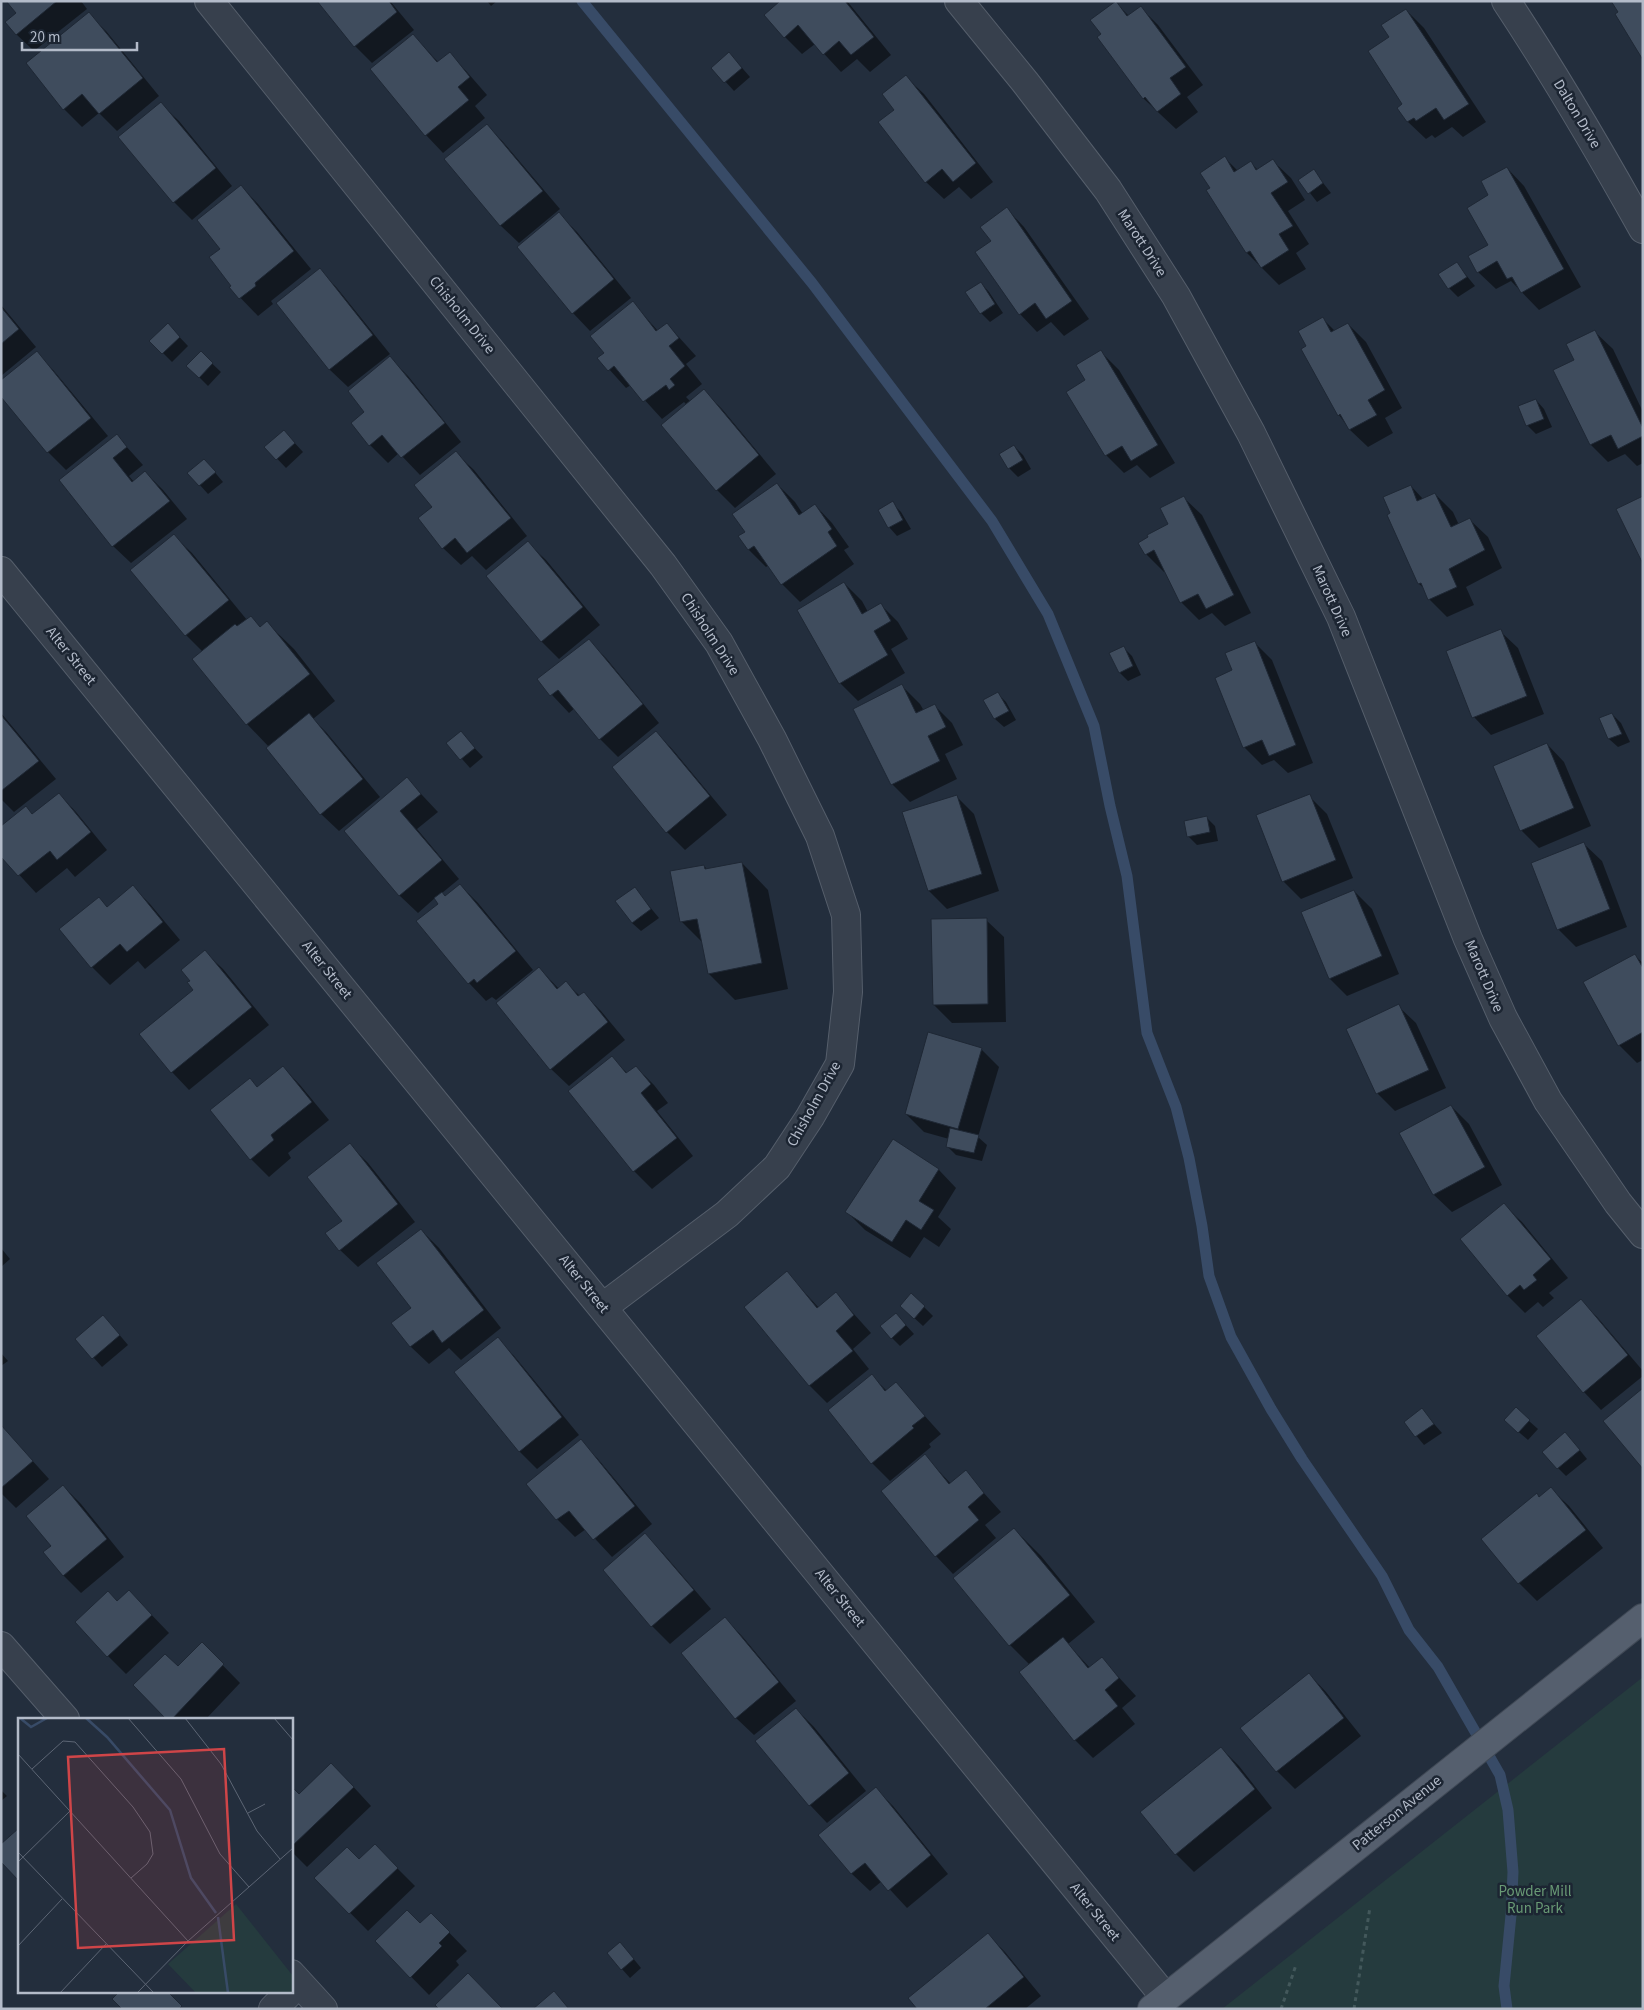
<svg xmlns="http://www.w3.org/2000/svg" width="1644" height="2010" font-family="'Source Sans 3',sans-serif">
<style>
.green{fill:#253b3e}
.shadow{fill:#0007}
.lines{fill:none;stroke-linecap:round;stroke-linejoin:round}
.stream{stroke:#384b67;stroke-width:11}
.building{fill:#3f4c5d;stroke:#1e2734}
.minor-casing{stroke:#555e6b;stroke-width:30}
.major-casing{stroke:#404956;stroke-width:30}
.path{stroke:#43585b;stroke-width:3;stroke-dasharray:4 4;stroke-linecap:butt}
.minor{stroke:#37404d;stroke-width:28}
.major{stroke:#555f6e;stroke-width:28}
.labels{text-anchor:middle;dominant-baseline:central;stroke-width:5;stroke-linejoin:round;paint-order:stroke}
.street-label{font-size:15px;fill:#b3bbc9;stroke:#1c2532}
.park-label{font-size:15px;fill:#699a75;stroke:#1c2532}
.inset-river{fill:none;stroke:#384b67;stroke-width:2.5}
.inset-road{fill:none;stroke:#5d6675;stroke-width:1}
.view{fill:#cf4548;fill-opacity:0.15;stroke:#cf4548;stroke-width:2.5}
.inset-edge{fill:none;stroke:#b3bbc9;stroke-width:2.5}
</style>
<rect width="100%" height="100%" fill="#232e3d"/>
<path class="green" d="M1643,1677V2009H1222Z"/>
<path class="shadow" d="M8,1H81L87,9L34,51L16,34L18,14Z
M318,1H390L414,30L372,63L355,46Z
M487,1H497L491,6Z
M782,1H847L891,55L870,72L857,59L841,72L815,44L802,54L785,37Z
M1116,3L1129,16L1140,7L1158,25L1203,85L1187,97L1198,112L1176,129L1144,99L1099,38L1102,35Z
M1406,10L1424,28L1486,122L1463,137L1452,127L1435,138L1432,135L1426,139L1408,122L1399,108L1404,104L1391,38Z
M88,14L106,31L159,96L117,131L99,113L82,127L64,109Z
M413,35L439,63L450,54L467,72L487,95L475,106L485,118L443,153L426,135Z
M737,62L750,77L734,91L713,68Z
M906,77L924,94L993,182L971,199L959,187L944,199L926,182L896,110Z
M161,104L179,121L232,186L192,220L174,202Z
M487,125L504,143L560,209L519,243L501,226L445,159Z
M1225,158L1238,171L1251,163L1258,170L1273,161L1291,178L1305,200L1288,211L1309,244L1296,253L1306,269L1279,285L1247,253L1208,191L1212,188Z
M1507,168L1524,186L1581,287L1539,310L1511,281L1496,289L1478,272L1489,245L1490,196Z
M1313,170L1331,193L1317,202L1300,180Z
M241,186L258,204L311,269L271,301L273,304L258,316L231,288L233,286L222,249Z
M1007,209L1024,227L1089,319L1064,336L1051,322L1037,332L1020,314L992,242Z
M559,214L577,232L631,298L590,331L573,313Z
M1457,264L1475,286L1458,297L1449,288Z
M320,270L337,288L390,354L348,387L330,370L278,304Z
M981,283L989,292L1003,313L990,322L981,313Z
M633,303L658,331L667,324L696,356L686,364L702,384L686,397L691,402L704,391L722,409L776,474L735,508L717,490L687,405L684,402L662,419L631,385L626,388L599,358L605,353Z
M1,305L36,347L1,376Z
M1323,319L1335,331L1348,324L1366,342L1402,408L1385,418L1393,433L1368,447L1350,430L1339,415L1308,347Z
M168,325L188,346L172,362L151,341Z
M1595,332L1613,349L1643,412V463L1637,466L1625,454L1608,462L1591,445L1575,361Z
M1101,352L1119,370L1175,463L1150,478L1137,465L1124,473L1106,455L1087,381Z
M37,353L54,371L108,436L66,470L48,452L1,395Z
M201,353L221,372L208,386L188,366Z
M390,358L408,376L461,442L420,475L399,453L388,463L370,445L366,412Z
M1536,400L1544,409L1552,427L1536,434L1527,425Z
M117,436L143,465L129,476L134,482L145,472L163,490L187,519L131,563L113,546L61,480Z
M292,440L303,452L286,468L266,447Z
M1014,446L1023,455L1031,469L1018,477L1009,468Z
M456,453L474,470L527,536L486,570L472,556L461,565L443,548L434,508Z
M212,469L223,482L208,494L189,473Z
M777,484L795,502L803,514L815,505L832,523L849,547L844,550L854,564L800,602L782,584L769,565L766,567L749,550L740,536L747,532Z
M1411,486L1423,499L1435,494L1453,512L1459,525L1470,520L1488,537L1502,568L1466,587L1474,605L1447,617L1429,599L1425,589L1419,584Z
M1184,498L1202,515L1251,613L1225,626L1212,613L1199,620L1181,602L1166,571L1164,572L1146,554L1170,524Z
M892,503L901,512L911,529L897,536L889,527Z
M174,536L192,553L247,620L250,617L261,628L267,623L294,649L335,701L313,719L326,732L380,797L339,831L321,814L269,747L247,724L203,652L186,635Z
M528,543L546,560L600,625L559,659L541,641Z
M844,583L862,601L868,612L881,605L898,622L908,639L891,649L905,673L858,701L840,683Z
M1500,631L1518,648L1544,714L1491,735L1474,717Z
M588,641L606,658L659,723L618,757L600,739L575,708L569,713L538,680Z
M1255,643L1272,660L1313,763L1288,773L1274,760L1262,765L1244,747L1234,671Z
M1123,647L1132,656L1141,675L1128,681L1120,673Z
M902,686L920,704L924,711L935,706L952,723L963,745L945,754L957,779L910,802L892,784Z
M998,694L1006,702L1016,720L1004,727L995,719L985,700Z
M1,713L56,779L14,812L1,799Z
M1612,714L1621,723L1630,742L1618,747L1609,739L1600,719Z
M656,732L673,750L727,815L685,850L667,832Z
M469,742L483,757L470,768L448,743Z
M1547,744L1564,762L1591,826L1539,848L1521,830Z
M407,779L438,812L417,829L459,879L442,893L446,897L460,885L478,903L533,970L496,1000L492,997L486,1001L469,983L440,904L435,898L418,913L400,896L345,831Z
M59,794L76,812L107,850L75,877L67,868L36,893L1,855L33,815Z
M956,796L974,814L999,891L947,909L929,891L904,813Z
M1309,796L1327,814L1353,878L1301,899L1283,881Z
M1206,817L1215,826L1218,841L1197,845L1188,836Z
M1584,844L1602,861L1627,927L1576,947L1558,929Z
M742,863L768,890L788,989L735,1000L709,974L703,943L681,921L704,866L708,870Z
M133,887L150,904L180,940L145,969L138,961L110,985L92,967L99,898L108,908Z
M635,889L659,918L641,931L632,923Z
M1354,891L1372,909L1399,974L1347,996L1330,979Z
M986,920L1004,937L1006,1022L952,1023L934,1005Z
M205,952L223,969L269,1025L189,1090L172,1072L195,991L191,981Z
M1634,955L1643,963V1060L1637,1063L1619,1045Z
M539,968L559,989L566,983L580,996L583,993L601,1011L625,1040L569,1086L551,1069Z
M1398,1006L1416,1023L1446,1088L1395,1111L1377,1093L1348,1030Z
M981,1049L999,1067L978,1137L987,1145L982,1161L956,1155L947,1146L949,1139L924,1132L906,1114Z
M612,1058L628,1074L636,1067L654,1085L668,1103L657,1111L693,1156L652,1189L634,1171L570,1091Z
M283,1067L300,1085L329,1120L288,1153L291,1158L269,1177L251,1159L258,1088Z
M1451,1106L1469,1124L1502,1185L1452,1212L1434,1195L1401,1133Z
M893,1141L939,1170L956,1188L938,1217L951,1229L939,1247L924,1237L910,1258L865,1230L847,1212Z
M350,1145L368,1163L415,1222L358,1267L340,1250Z
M1504,1205L1522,1222L1568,1278L1549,1293L1554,1298L1543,1307L1538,1302L1525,1313L1507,1295Z
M421,1230L439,1248L501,1328L461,1360L449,1348L429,1364L411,1347L393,1324L413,1308Z
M1,1248L10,1259L1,1267Z
M787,1273L819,1308L836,1294L871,1333L853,1349L869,1369L827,1403L810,1386L745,1307Z
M912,1295L933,1316L923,1326L911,1315Z
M1581,1301L1598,1318L1643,1371V1376L1601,1410L1584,1392Z
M904,1323L914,1334L900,1346L892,1338Z
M112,1326L128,1345L102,1367L77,1339Z
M498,1339L515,1357L579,1435L537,1469L519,1451Z
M1,1353L8,1361L1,1366Z
M872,1376L887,1391L896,1384L941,1434L929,1444L931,1447L890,1481L872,1463L829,1411Z
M1422,1410L1442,1433L1424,1445L1405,1422Z
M1529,1421L1538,1429L1528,1440L1514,1428Z
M1,1426L49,1479L16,1508L1,1493Z
M580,1441L598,1459L652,1524L612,1557L586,1529L575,1537L557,1519L528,1484Z
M1574,1443L1587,1459L1566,1476L1558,1468Z
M925,1456L951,1484L965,1472L1001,1512L985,1525L996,1538L953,1574L936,1556Z
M63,1486L81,1504L124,1557L81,1593L63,1575L52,1546Z
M1551,1489L1569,1506L1603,1548L1537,1601L1519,1583L1483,1539L1537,1495L1540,1498Z
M1014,1529L1041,1556L1095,1622L1068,1644L1090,1668L1102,1659L1136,1696L1122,1708L1135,1724L1093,1758L1075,1740L1030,1665L1010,1645Z
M645,1535L663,1553L711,1609L670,1644L652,1626Z
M117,1602L146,1609L169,1633L126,1674L108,1656Z
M725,1619L742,1636L796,1701L754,1735L736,1718Z
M202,1644L240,1683L206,1719H168L178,1668Z
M1309,1674L1326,1692L1361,1736L1295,1789L1277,1771Z
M796,1709L814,1727L866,1791L827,1823L810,1805Z
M1221,1748L1239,1766L1272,1808L1194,1872L1176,1854Z
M349,1782L371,1806L307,1867L291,1851V1788L299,1795Z
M876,1789L893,1806L948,1874L907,1908L882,1881L870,1891L852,1874L820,1835Z
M1,1790L7,1796L1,1801Z
M359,1861L393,1864L415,1886L368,1931L316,1878Z
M431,1914L467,1951L456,1961L459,1965L429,1995L376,1941L421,1925Z
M988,1935L1005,1952L1041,1996L1025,2009H919Z
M628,1952L641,1968L630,1978L622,1969Z"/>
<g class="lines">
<path class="stream" d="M582,1L812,283L992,521L1048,614L1094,726L1110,806L1127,876L1147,1033L1176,1107L1189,1158L1202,1226L1209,1276L1231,1337L1271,1409L1302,1459L1382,1576L1409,1630L1438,1667L1500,1775L1508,1810L1513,1872L1511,1915L1504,1986L1507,2009"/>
</g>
<path class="building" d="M6,1H57L16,35L5,22L16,13Z
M317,1H389L397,12L354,47Z
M780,1H845L874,37L851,55L839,41L823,55L798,25L784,38L764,15Z
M1116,1L1127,16L1141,6L1186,67L1170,78L1181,94L1157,112L1145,97L1143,99L1097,37L1101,34L1090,20Z
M1611,1H1643V60L1615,14L1618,12Z
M1406,9L1469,104L1444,120L1436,108L1416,121L1414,118L1407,122L1397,108L1402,104L1368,51L1389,37L1381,25Z
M89,12L143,78L99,114L82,94L63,110L26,63Z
M413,34L437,62L450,52L470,77L458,87L469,100L425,136L370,69Z
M729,52L742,68L724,83L711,68Z
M906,75L976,163L953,182L942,169L925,183L878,122L894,110L882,94Z
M161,102L216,168L173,203L118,137Z
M487,124L543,191L500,226L444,159Z
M1225,156L1234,172L1251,161L1256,170L1273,159L1288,182L1271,193L1293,226L1279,234L1289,250L1261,268L1250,251L1246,253L1206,190L1210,188L1200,173Z
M1507,167L1564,269L1521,293L1512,277L1507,279L1497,261L1477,273L1468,256L1488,245L1467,208L1488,195L1481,181Z
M1314,169L1323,183L1308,194L1298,180Z
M241,185L294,251L255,283L256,286L239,299L229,287L231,286L209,257L220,249L197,220Z
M1007,207L1072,301L1046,319L1035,303L1019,315L975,252L991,241L980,227Z
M559,212L614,279L572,314L517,247Z
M1457,262L1467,277L1448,289L1438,274Z
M320,268L373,335L329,370L276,303Z
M981,282L995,304L980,314L965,292Z
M633,301L656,331L667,323L679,338L669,346L685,366L670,379L675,385L669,390L666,385L643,402L614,366L608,371L597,358L604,353L590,336Z
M1,307L19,329L1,344Z
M1323,317L1331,332L1348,323L1385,390L1368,400L1377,415L1349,430L1340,414L1338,416L1301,349L1306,346L1298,331Z
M168,323L180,337L162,354L149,341Z
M1595,330L1643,428V436L1618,449L1611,435L1590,445L1553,370L1574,360L1566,344Z
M1101,350L1158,445L1131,461L1122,446L1105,456L1066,392L1085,380L1076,365Z
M37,351L91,418L47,453L1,397V380Z
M201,351L213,363L199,378L186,366Z
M390,356L445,423L401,458L382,435L369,446L351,423L364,412L348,391Z
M704,389L759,455L716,491L661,425Z
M1536,399L1544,419L1526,426L1518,406Z
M284,430L295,443L276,460L264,447Z
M117,434L127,447L113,458L132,482L145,471L170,501L112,547L59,480Z
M1014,445L1023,460L1008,469L999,454Z
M456,451L511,518L467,553L455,538L442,549L418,518L432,507L414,485Z
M204,459L216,472L199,486L187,473Z
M777,483L799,515L815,504L832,529L828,532L837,546L781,585L754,546L748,550L738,536L745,532L732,514Z
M1411,485L1417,501L1435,493L1451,527L1470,518L1485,550L1449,569L1457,587L1428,600L1421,583L1418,584L1387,515L1390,513L1383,497Z
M1184,496L1234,595L1206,609L1198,594L1180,603L1154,550L1145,555L1138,543L1148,537L1147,535L1168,524L1160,508Z
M1643,496V564L1616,509Z
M893,501L903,520L888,528L878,510Z
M174,534L229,600L185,636L130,570Z
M528,541L583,607L541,642L486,576Z
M844,582L862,614L881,603L891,621L874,631L888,655L839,684L797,610Z
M251,616L260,627L267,621L310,674L246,725L192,659L235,624L237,626Z
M1501,629L1527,696L1472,718L1446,651Z
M589,639L643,704L599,740L558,690L550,696L537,679Z
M1255,641L1296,745L1269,756L1262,740L1243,748L1215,678L1232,670L1225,653Z
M1124,646L1133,666L1119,673L1109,653Z
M902,684L916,713L935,704L946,727L928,736L940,761L891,785L853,709Z
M998,692L1009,711L994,719L983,700Z
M309,713L363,779L320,815L266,748Z
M1612,713L1622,734L1608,739L1599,718Z
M1,715L39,761L1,791Z
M461,731L475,748L460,760L446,743Z
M656,731L710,796L666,833L612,767Z
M1547,743L1574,808L1520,831L1493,766Z
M407,777L421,794L400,811L442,860L399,896L344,831Z
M59,793L91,832L57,860L50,851L18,876L1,857V826L26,806L32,814Z
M1310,794L1336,860L1282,882L1256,815Z
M957,795L982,874L928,891L902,812Z
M1207,816L1210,832L1187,837L1184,821Z
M1584,842L1610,909L1557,930L1531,863Z
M742,862L762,963L708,974L697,919L680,922L670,871L704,865L705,869Z
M460,884L516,951L477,983L474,979L468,984L416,921L438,904L434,898L442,892L445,896Z
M133,885L163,922L127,952L120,944L91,968L59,929L99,897L107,907Z
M635,887L651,909L632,923L615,901Z
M1354,890L1382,956L1329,979L1301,912Z
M987,918L988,1004L933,1005L931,919Z
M205,950L252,1007L171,1073L139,1034L193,990L187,982L190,981L181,970Z
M1635,954L1643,968V1032L1618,1046L1583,982Z
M539,967L557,989L566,981L578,996L584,992L608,1022L550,1070L496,1003Z
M1399,1004L1429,1070L1376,1094L1346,1029Z
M928,1032L982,1048L958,1129L905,1114Z
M612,1056L626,1073L636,1066L651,1084L641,1093L677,1138L633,1172L568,1091Z
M283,1066L312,1102L271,1135L274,1140L250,1160L210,1110L250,1078L257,1087Z
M1451,1105L1485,1167L1433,1195L1399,1133Z
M950,1128L979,1135L974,1153L946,1147Z
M893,1139L939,1169L919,1201L934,1210L921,1230L906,1220L892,1242L845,1212Z
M350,1143L398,1204L339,1251L325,1233L342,1221L307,1177Z
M1504,1203L1551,1259L1533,1275L1537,1280L1524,1290L1520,1285L1507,1296L1460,1239Z
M421,1229L484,1310L442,1343L433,1330L410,1347L391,1323L411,1308L376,1263Z
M787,1271L817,1308L836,1292L854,1315L836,1331L853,1351L809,1386L744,1307Z
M911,1293L925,1306L914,1319L900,1306Z
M1581,1299L1628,1355L1583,1393L1536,1336Z
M896,1313L906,1325L891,1339L880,1326Z
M103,1315L120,1335L92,1359L75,1339Z
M498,1337L562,1417L519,1452L454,1372Z
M872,1374L885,1391L896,1382L925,1416L912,1426L914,1428L871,1464L828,1410Z
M1643,1388V1469L1603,1421Z
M1516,1407L1530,1420L1518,1433L1504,1420Z
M1422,1408L1434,1424L1415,1437L1404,1422Z
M1,1425L33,1461L1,1488Z
M1565,1432L1580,1450L1557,1469L1542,1452Z
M581,1439L635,1506L593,1540L569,1511L556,1520L526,1484Z
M925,1454L949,1484L966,1470L984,1493L968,1507L979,1520L935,1557L881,1491Z
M63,1485L107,1539L63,1576L43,1552L51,1546L26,1516Z
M1551,1487L1586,1530L1518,1584L1481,1539L1537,1493L1539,1497Z
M1014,1528L1070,1595L1009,1646L953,1578Z
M645,1533L694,1590L651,1627L603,1570Z
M129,1590L152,1615L107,1657L75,1622L108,1591L117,1601Z
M725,1617L779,1682L735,1719L681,1653Z
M1063,1637L1088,1668L1102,1657L1119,1678L1105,1690L1118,1706L1074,1741L1019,1672Z
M202,1642L224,1664L172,1719H166L133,1685L165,1654L178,1666Z
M1309,1673L1344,1718L1276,1772L1240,1728Z
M796,1708L849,1773L809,1806L755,1741Z
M1221,1747L1255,1789L1175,1855L1140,1812Z
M331,1763L354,1787L291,1847V1786L299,1794Z
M876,1787L931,1855L888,1891L865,1863L851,1874L818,1835Z
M19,1828V1881L1,1862V1844Z
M375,1844L398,1868L349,1914L314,1878L347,1847L359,1859Z
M407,1910L420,1923L431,1913L450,1932L439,1943L442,1946L410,1978L375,1941Z
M988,1933L1024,1977L985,2009H917L908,1998Z
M620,1942L634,1959L621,1970L607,1953Z
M468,1973L502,2008V2009H439L435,2005Z
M120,1991H167L182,2006L179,2009H122L112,1999Z
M554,1991L569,2009H533Z"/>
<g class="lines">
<g class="minor-casing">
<path id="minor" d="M209,1L663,565L719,643L772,739L820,836L846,915L848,992L840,1064L810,1117L777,1167L727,1214L603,1307
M959,1L1025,82L1108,190L1176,296L1251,433L1341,617L1468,939L1503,1018L1548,1101L1618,1203L1643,1234
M1506,1C1555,75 1600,152 1643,229
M1,571L1165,1997
M1,1646L65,1719
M291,1974L323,2009
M273,2009L291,1991"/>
</g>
<g class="major-casing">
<path id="major" d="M1152,2009L1643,1618"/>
</g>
<path class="path" d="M1281,2009L1296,1965
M1354,2009L1370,1907"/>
<use href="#minor" class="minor"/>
<use href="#major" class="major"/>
</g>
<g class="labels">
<g class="street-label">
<text transform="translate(1577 114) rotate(59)">Dalton Drive</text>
<text transform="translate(1142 243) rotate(57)">Marott Drive</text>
<text transform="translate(462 315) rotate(51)">Chisholm Drive</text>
<text transform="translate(1332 601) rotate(66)">Marott Drive</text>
<text transform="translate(710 634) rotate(57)">Chisholm Drive</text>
<text transform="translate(71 656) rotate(51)">Alter Street</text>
<text transform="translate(327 970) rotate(51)">Alter Street</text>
<text transform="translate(1484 976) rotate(67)">Marott Drive</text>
<text transform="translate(814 1104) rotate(-61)">Chisholm Drive</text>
<text transform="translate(584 1284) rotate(51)">Alter Street</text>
<text transform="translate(840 1598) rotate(51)">Alter Street</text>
<text transform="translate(1397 1813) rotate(-39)">Patterson Avenue</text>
<text transform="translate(1095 1912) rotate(51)">Alter Street</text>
</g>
<g class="park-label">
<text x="1535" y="1891">Powder Mill<tspan x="1535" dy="17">Run Park</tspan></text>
</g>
</g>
<g transform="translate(18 1718)">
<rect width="275" height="275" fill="#232e3d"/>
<path d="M218,186L275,258V275H178L150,246Z" fill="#253b3e"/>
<path class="inset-river" d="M2,0L13,9L29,0M68,0L89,19L152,92L173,160L198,195M200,199L210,275"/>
<path class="inset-road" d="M110,0L163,61L202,136L231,169M167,0L203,46L239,113L262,141M256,0L275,22M0,36L170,223M14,51L45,23L57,24L115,89L132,114L135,136L129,146L113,160M230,95L247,86M0,134L136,275M0,144L52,93M0,228L44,181M42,275L88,226M119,275L170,223L275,130"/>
<path class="view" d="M206,31L216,222L60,230L50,39Z"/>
<rect width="275" height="275" class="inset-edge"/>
</g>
<rect width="1644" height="2010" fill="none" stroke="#b3bbc9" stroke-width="5"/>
<path d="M22 42v8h115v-8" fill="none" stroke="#b3bbc9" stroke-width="2.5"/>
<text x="30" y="42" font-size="15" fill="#b3bbc9" stroke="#1c2532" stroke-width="4" paint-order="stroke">20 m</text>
</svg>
